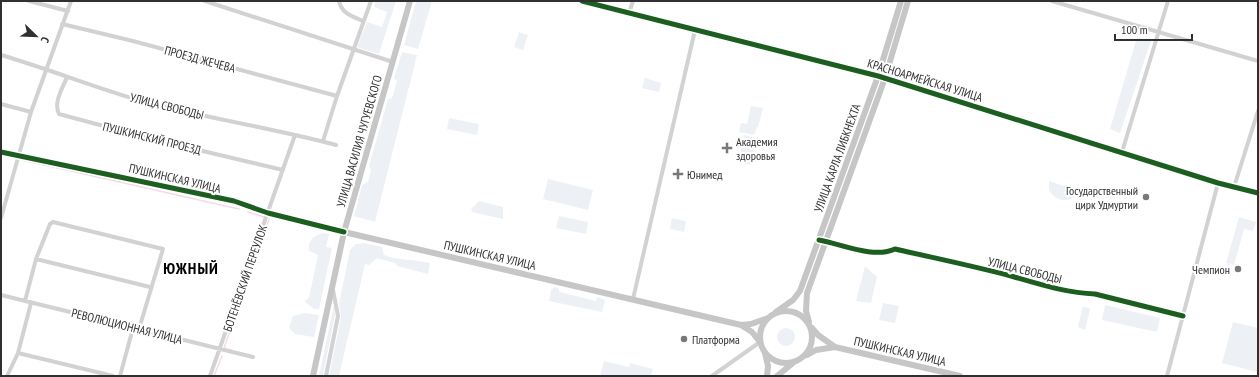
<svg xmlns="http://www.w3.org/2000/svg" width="1259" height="377" font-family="'PT Sans Narrow',sans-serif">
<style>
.green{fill:#edf1f5}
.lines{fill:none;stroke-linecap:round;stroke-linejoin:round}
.stream{stroke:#f2dbe7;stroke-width:1.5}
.street{stroke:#d2d2d2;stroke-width:4}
.secondary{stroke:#cdcdcd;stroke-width:6}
.primary{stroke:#c6c6c6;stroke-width:6}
.cycleway-casing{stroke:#fff;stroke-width:8}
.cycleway{stroke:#1b5e20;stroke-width:5}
.poi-dot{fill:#787878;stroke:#fff;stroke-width:1.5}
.labels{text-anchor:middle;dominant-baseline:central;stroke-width:4;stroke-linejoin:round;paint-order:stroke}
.street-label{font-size:12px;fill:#303030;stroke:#fff}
.poi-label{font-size:12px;fill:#303030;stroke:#fff;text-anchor:start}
.district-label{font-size:16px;font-weight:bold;letter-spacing:1px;fill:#000;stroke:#fff}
</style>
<rect width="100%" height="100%" fill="#fff"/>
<path class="green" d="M375,1H396L379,54L357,47L367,22L382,27L387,12L374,7Z
M416,1H432L418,49L404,45Z
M519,32L528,35L523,50L514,47Z
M1137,37L1151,41L1120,133L1110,129Z
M402,52L417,55L375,222L354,216L362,185L368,182L371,170L369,166L388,99L392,98L397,81L394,78Z
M645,78L661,83L659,92L642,88Z
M751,106L763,108L758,127H757L754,135L739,132L741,123L747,124Z
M449,118L479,124L477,135L447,129Z
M744,135L757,138L750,165L738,162Z
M548,179L593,190L588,210L543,199Z
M1049,181L1079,191C1071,204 1057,203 1049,190Z
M479,201L503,207V219L472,212L471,209Z
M559,216L588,222L586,234L556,228Z
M1239,217L1256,222L1253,231L1244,229L1234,265L1226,263Z
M672,218L686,221L684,232L670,229Z
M323,233L329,234L326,247L332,248L319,309H314L304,301L309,298L318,255L309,251C307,240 314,236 323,233Z
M364,243L382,247L384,255C399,261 414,259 430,263L428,274L397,266L395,263L377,258L369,265L365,264L339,376H329L341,317L339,304L350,250L356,244Z
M865,266L877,277L871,303L856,301Z
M555,287L558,288L560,292L596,301L597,297L605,300L602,312L549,301L551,290Z
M883,303L899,306L895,323L879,320Z
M334,304L335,315L323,376H319Z
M1105,305L1160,318L1157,332L1102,320Z
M1083,306L1090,309L1085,330L1078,327Z
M305,313L319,315L314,337L295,334L289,328L293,316Z
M1233,322L1258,328L1257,372L1222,363Z
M777 337a9 9 0 1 1 18 0a9 9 0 1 1-18 0Z
M604,361L629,367L630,363L653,369L651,376H600Z"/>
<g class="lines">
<path class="stream" d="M1,155L14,158
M22,160L239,209
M248,212L264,217
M224,348L269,219
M214,376L222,356"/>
<path class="street" d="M29,1L68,11
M205,1L393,62
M339,1C342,14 352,16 363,21
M1052,1L1258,61
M629,13L633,1
M62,24L133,41L337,96
M1,55C52,70 101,90 152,104C213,119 276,129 336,145
M67,77C63,88 53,102 59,114L152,139L283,170
M1,104L31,112
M323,141L337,96L371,1
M1,152L234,201L268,213L344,232
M1122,152L1168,1
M1234,187L1258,111
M1,218L31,112L71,1
M823,241C845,245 873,259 895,249C934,258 973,266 1011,276C1039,284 1066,293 1095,294L1183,316
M36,259L150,287
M1,295L253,357
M633,299L695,30
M25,301L36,259L50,224L53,222L163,249L139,329
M18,353L113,376
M7,376L18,353L31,303
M120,376L133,328
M210,376L295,135
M326,376L338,316L333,290
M712,376L760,342
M1167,376L1218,183"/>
<path class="secondary" d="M582,1L878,76L1218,183L1258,193"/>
<path class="primary" d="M344,232L741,325L751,324L768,318
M760 337a26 26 0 1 1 52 0a26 26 0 1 1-52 0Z
M776,312L793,300L800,291L878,76L901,1
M809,322L806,311L807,293L885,78L908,1
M741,325L752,332L760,342
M812,328L818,335L835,347L960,376
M765,353L768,366L767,376
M807,355L816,350L835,347
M313,376L344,232L410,1
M777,376L793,363"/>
<g class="cycleway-casing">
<path id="cycleway" d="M582,1L878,76L1218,183L1258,193
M1,152L234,201L268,213L344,232
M819,240C841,244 874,259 895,249C934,258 973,266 1011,276C1039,284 1066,293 1095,294L1183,316"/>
</g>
<use href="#cycleway" class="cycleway"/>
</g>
<g class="poi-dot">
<path d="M725 142h4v4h4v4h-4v4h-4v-4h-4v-4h4z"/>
<path d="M676 168h4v4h4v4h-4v4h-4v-4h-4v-4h4z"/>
<circle cx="1146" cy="197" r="4"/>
<circle cx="1238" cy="269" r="4"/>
<circle cx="684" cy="339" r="4"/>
</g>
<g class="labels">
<g class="street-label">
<text transform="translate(200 59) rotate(15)">ПРОЕЗД ЖЕЧЕВА</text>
<text transform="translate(925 80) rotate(17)">КРАСНОАРМЕЙСКАЯ УЛИЦА</text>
<text transform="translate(167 106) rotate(14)">УЛИЦА СВОБОДЫ</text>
<text transform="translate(152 138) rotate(14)">ПУШКИНСКИЙ ПРОЕЗД</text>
<text transform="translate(359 141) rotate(-74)">УЛИЦА ВАСИЛИЯ ЧУГУЕВСКОГО</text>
<text transform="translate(837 158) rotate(-70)">УЛИЦА КАРЛА ЛИБКНЕХТА</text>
<text transform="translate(175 178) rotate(13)">ПУШКИНСКАЯ УЛИЦА</text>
<text transform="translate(490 255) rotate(13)">ПУШКИНСКАЯ УЛИЦА</text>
<text transform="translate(1025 270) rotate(14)">УЛИЦА СВОБОДЫ</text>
<text transform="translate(245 278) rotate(-71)">БОТЕНЁВСКИЙ ПЕРЕУЛОК</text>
<text transform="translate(127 326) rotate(14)">РЕВОЛЮЦИОННАЯ УЛИЦА</text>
<text transform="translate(900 351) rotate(13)">ПУШКИНСКАЯ УЛИЦА</text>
</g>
<g class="poi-label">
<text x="736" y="141">Академия<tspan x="736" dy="14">здоровья</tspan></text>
<text x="687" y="174">Юнимед</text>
<text x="1138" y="190" text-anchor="end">Государственный<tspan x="1138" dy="14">цирк Удмуртии</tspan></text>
<text x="1230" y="269" text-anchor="end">Чемпион</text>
<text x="692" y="339">Платформа</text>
</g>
<g class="district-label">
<text x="191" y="268">ЮЖНЫЙ</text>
</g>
</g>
<rect width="1259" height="377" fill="none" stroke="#303030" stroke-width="4"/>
<g transform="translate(36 36) rotate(113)" stroke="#ffffff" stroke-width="3" paint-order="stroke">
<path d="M0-3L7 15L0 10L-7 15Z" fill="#303030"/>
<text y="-6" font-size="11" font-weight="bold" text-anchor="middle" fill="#303030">С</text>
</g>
<path d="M1115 34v6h77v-6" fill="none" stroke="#303030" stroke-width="2"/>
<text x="1121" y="34" font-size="12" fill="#303030" stroke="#ffffff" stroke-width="3" paint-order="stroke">100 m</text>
</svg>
